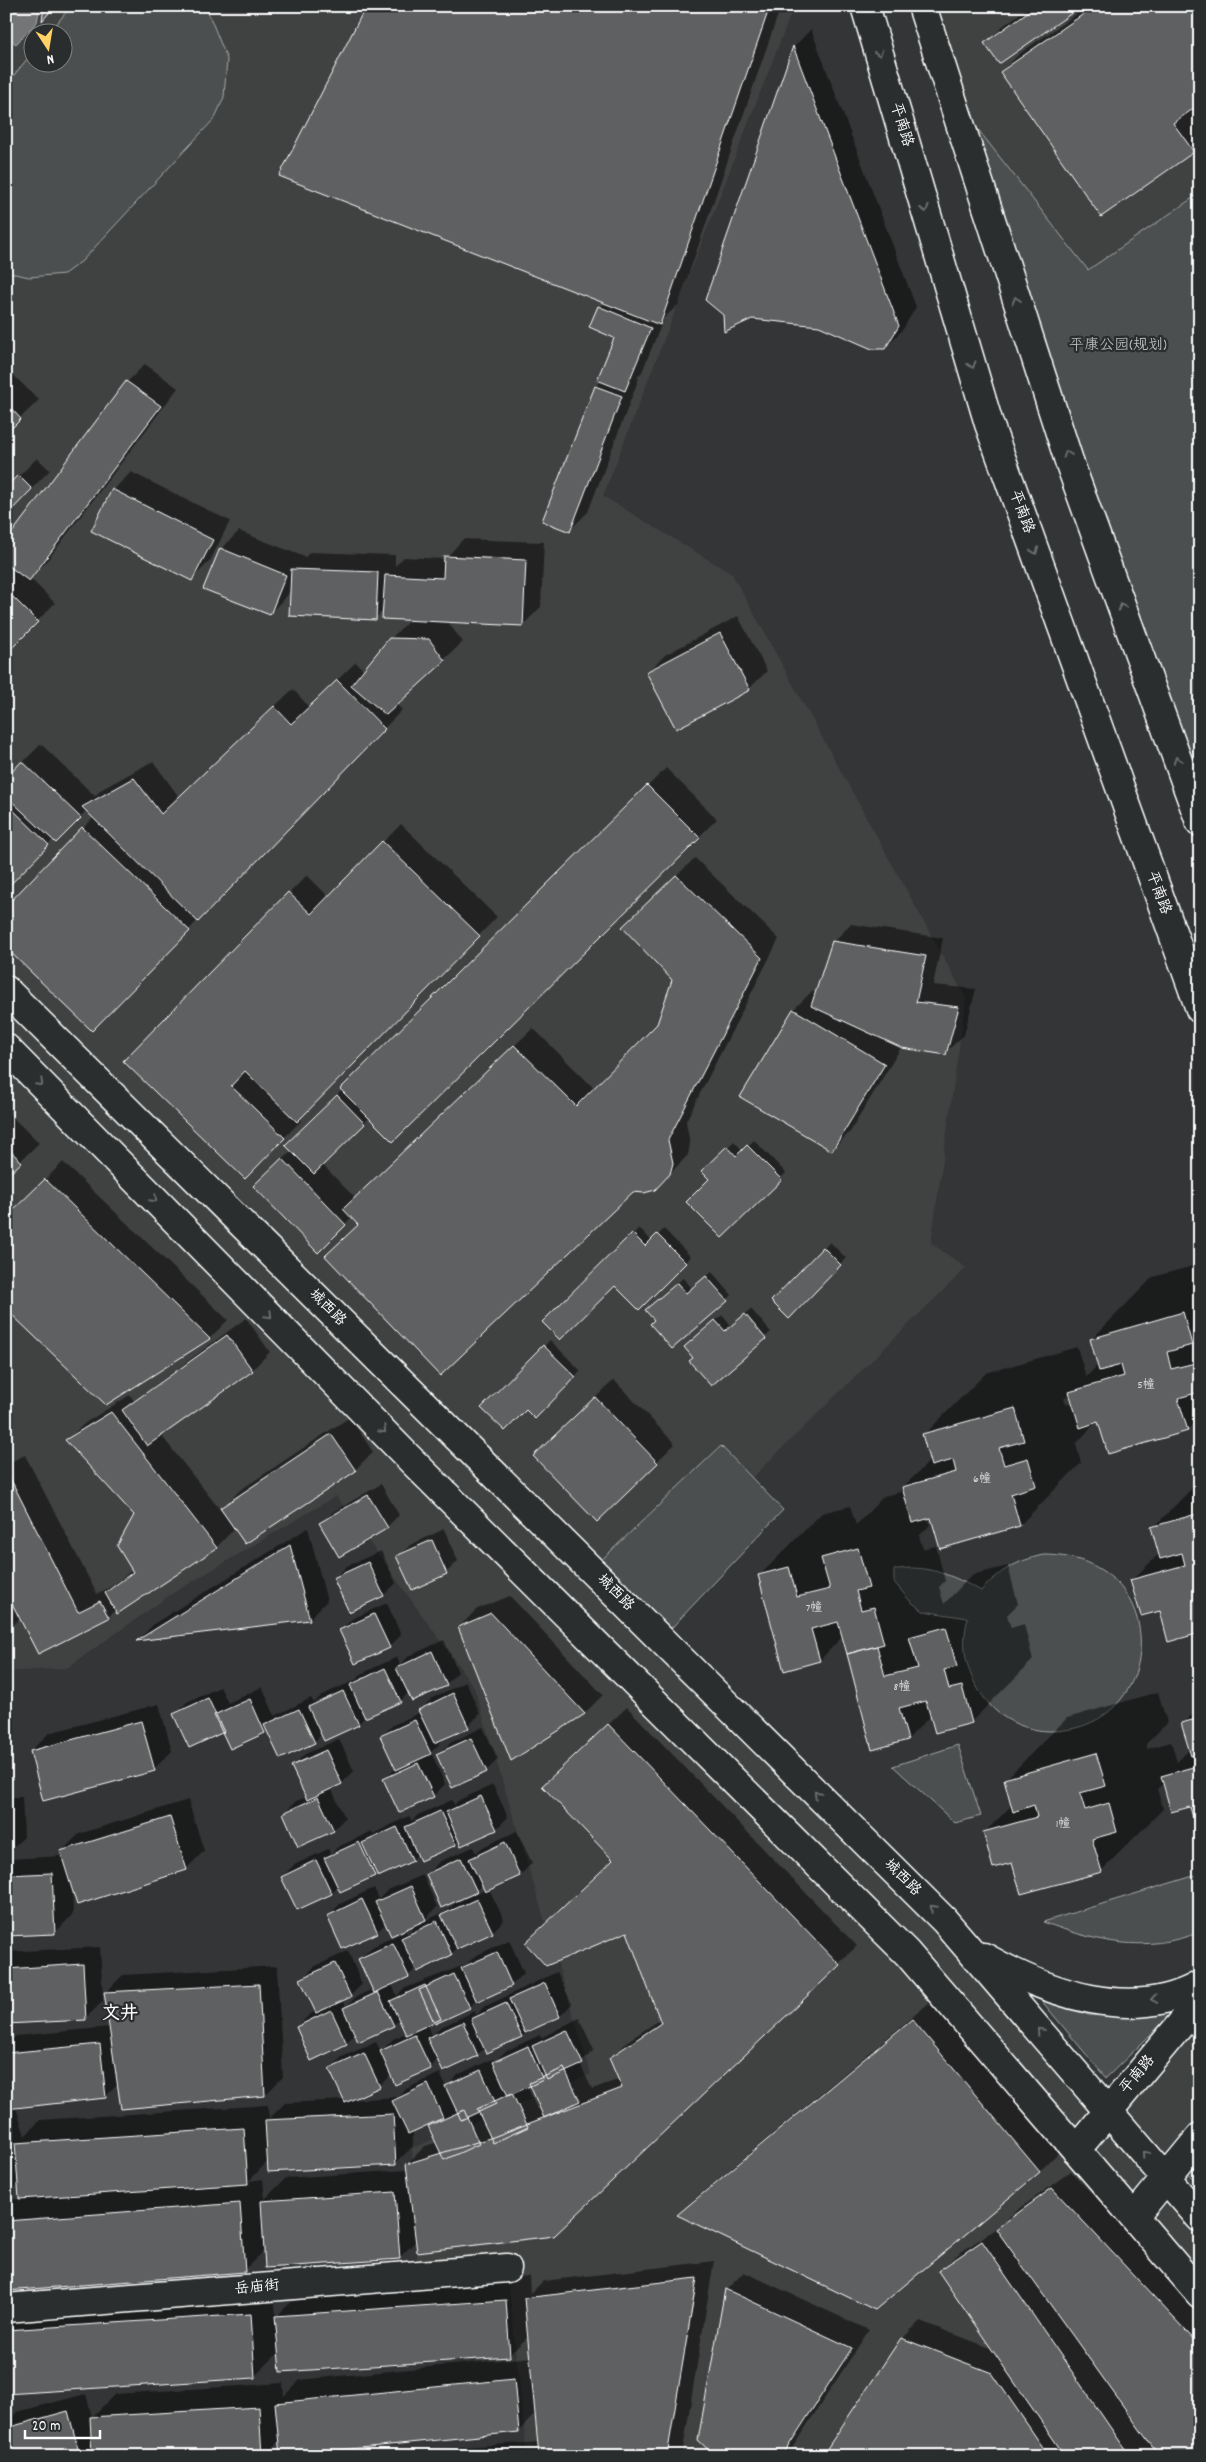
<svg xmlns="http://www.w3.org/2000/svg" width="1206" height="2462" font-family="Dekko,'LXGW WenKai TC',sans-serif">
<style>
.built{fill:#404243;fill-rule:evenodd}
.green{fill:#4c4f50;stroke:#a6a7a8}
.water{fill:#737576;stroke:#abacad}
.shadow{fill:#0007;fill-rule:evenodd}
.building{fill:#5f6162;stroke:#fff}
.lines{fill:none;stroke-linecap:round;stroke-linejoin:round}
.minor-casing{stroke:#fff;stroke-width:31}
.major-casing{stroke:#fff;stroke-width:31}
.minor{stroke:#2a2d2e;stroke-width:28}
.major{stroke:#2a2d2e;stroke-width:28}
.oneway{stroke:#6a6c6d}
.labels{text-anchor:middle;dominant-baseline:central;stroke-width:4.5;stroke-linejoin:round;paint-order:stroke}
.number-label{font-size:12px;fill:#d7d8d8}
.street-label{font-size:15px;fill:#fff;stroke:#2a2d2e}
.park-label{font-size:15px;fill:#b7b9b9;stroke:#2a2d2e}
.quarter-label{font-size:18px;font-weight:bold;fill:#fff;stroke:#2a2d2e}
</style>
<rect width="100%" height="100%" fill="#333536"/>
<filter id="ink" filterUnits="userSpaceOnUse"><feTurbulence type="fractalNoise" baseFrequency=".02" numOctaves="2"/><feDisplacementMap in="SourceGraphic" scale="10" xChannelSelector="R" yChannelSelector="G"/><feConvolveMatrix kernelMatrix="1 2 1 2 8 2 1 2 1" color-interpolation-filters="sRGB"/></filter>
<g filter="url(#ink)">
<path class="built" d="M34,6H794L603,496L732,574L966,998L931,1243L966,1268L752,1478L721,1446L592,1570L1108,2111L1200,2001V2456H527L507,2269L418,2272L412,2148L591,2074L474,1687L336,1496L170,1595L67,1668L6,1672V36ZM32,32H62V62H32Z
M922,6H1200V193L1088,270L948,91Z"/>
<path class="green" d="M71,6H199L208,12L227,59L224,97L215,118L82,261L64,274L29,277L6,272V85L32,53V62H62V32H50Z
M948,91L1088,270L1200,193V822Z
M721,1446L783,1510L661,1639L591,1570Z
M1043,1555C1174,1554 1169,1730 1051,1731C1029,1731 1005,1722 990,1705C968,1680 959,1650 968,1618L923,1611L910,1601L894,1582V1570C925,1563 954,1576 981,1591C999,1571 1016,1561 1043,1555Z
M958,1745L981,1816L955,1823L893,1766Z
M1200,1874V1932C1144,1954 1097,1942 1043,1922Z
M1040,1999L1089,2015L1127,2016L1178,2008L1106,2078Z
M1200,2160V2184L1188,2174Z"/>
<path class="water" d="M6,6H40L37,22L16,44L6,37Z"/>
<path class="shadow" d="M367,6H781L678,305L664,318L642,372L637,377L639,378L588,512L570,530L544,521L596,386L602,380L616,337L599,307L605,302Z
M1030,6H1080L986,43L1004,25Z
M1088,6H1200L1193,107L1200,117V145L1101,215L1001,72L1019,54Z
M811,29L916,307L903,329L885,348L819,325L725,315L706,299L794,47Z
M145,364L178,388L47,561L30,578L55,603L6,653V543L127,382Z
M6,368L39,400L6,432Z
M37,458L50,470L6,515V489Z
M131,472L230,521L210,561L192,579L113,490Z
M239,531L305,557L310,552L395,555V566L404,557L445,559L463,539L544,542L541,607L523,625L447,621L463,642L396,704L402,710L110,1011L6,908L94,817L87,810L56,841L54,839L6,887V796L23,762L41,744L95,796L102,789L153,761L179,797L293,689L309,707L356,662L364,671L390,639L410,620L384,610L375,618L291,588L287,596L269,614L221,549Z
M738,616L767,671L749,689L647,673L665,655Z
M666,768L717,819L393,1140L370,1117L322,1164L355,1198L533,1028L595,1089L658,1025L674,980L641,909L695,858L779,939L686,1121L690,1144L688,1155L655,1189L359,1224L352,1217L318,1251L273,1168L292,1150L287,1145Z
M401,824L497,917L300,1117L302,1120L245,1177L125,1061L307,875L329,897Z
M851,924L943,938L933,985L976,989L964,1035L945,1053L902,1046L850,1132L832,1150L742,1096L794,1009L812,991L816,994L833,942Z
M6,1111L39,1143L6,1175Z
M754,1140L786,1173L722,1236L711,1179L703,1171L734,1141L743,1151Z
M63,1162L228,1320L210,1338L106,1403L6,1218Z
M639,1228L652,1241L664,1229L691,1257L639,1308L615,1284L544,1322Z
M830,1242L846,1258L789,1317L773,1301Z
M1200,1264V1417L1187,1430L1096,1422L1076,1444L1081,1463L1020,1525L928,1517L930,1525L919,1536L923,1549L936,1546L945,1581L939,1587L944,1604L972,1575L1008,1566L1018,1604L1007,1615L1011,1628L1024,1624L1033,1660L971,1722L931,1715L908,1739L873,1748L843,1636L820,1660L760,1575L822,1513L850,1506L856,1525L884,1496L904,1491L903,1487L931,1460L924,1435L986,1373L1077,1347L1086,1377L1099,1364L1092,1339L1153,1277ZM1071,1392L1074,1402L1066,1404L1064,1399Z
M712,1272L732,1295L727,1300L656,1320L652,1304L683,1278L692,1288Z
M751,1309L771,1332L711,1385L695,1358L691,1342L722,1315L731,1326Z
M246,1318L270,1352L252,1370L161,1435L225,1516L226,1515L222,1508L240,1490L350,1417L373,1452L355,1470L235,1528L217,1547L118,1613L116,1610L108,1617L21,1618L6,1630V1464L25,1455L97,1594L114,1585L133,1569L135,1515L67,1440L85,1423L130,1395L134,1401Z
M550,1340L581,1371L535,1417L526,1409L483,1408Z
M614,1380L675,1444L597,1520L553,1438Z
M1200,1480V1632L1161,1609L1132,1580L1160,1553L1153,1528Z
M381,1484L399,1515L387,1527L321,1524L333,1512Z
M308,1528L327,1601L309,1619L139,1639L155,1623Z
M444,1529L458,1561L446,1573L398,1557L410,1545Z
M381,1551L396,1583L384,1595L349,1611L335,1578L347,1566Z
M510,1596L603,1695L585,1713L511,1759L459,1627L477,1609Z
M387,1603L401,1635L389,1647L340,1631L352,1619Z
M444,1640L458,1672L446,1684L409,1692L400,1701L365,1717L359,1723L324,1739L322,1734L314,1742L280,1757L267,1729L231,1747L223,1731L175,1714L187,1702L220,1687L228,1703L262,1687L275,1716L311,1698L314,1703L322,1695L356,1680L363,1673L397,1657L400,1665L409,1656Z
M466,1682L480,1714L468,1726L441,1739L442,1741L431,1752L445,1784L433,1796L384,1780L396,1768L381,1737L393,1725L421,1712L420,1710L432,1698Z
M1158,1692L1167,1723L1146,1744L1147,1749L1171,1742L1177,1762L1190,1749L1183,1724L1200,1707V1837L1191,1806L1164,1783L1157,1789L1163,1809L1101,1871L1013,1861L985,1832L1012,1805L1005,1780L1067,1718Z
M159,1704L172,1751L154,1769L31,1751L49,1733Z
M627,1707L857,1946L554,2235L417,2240L399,2258L265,2250L244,2270L6,2290V2200L20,2199L19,2184L6,2194V2046L16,2036L110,2027L105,1993L123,1975L277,1966L283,2077L265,2095L119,2083L105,2097L16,2107L25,2136L40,2120L268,2105L269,2119L285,2103L344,2100L330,2069L342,2057L376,2042L381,2052L393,2039L406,2033L400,2019L393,2025L356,2033L346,2043L297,2027L309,2015L317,2011L302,1979L314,1967L348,1951L362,1984L350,1996L343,1999L346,2007L356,1997L373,1989L360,1959L372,1947L406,1931L407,1934L418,1923H386L377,1932L328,1916L340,1904L374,1888L379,1899L388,1890L423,1875L437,1907L423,1922L448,1910L455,1903L485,1890L483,1884L476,1891L427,1874L439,1862L473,1847L476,1853L483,1847L517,1831L532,1863L520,1875L489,1889L504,1920L492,1932L458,1947L451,1954L416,1968L409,1975L391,1983L397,1996L403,1989L467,1964L475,1956L509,1940L524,1973L512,1985L477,1999L470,2007L428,2025L432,2035L441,2027L475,2011L476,2015L484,2007L557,1972L572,2004L560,2016L521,2036L485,2047L477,2055L438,2059L430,2068L392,2074L379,2086L350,2100L398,2097L406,2089L440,2073L446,2087L459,2074L493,2059L494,2062L506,2051L540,2035L541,2038L579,2018L594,2050L580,2064L592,2089L620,2079L611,2059L629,2040L661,2019L614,1859L562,1768ZM531,2085L541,2108L537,2109L527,2086ZM429,2123L438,2142L425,2146L407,2164L408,2170L286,2178L265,2199L263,2179L249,2181L268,2161L395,2164L413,2146V2131Z
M483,1727L498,1759L486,1771L438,1755L450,1743Z
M339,1739L354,1771L342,1783L331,1788L345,1818L333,1830L284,1813L296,1801L307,1797L293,1766L305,1754Z
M493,1785L508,1817L496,1829L418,1854L412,1860L338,1886L331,1893L282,1877L294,1865L328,1849L331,1854L338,1847L372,1831L373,1834L409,1816L412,1821L418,1815L452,1800L454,1805L459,1800Z
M6,1797H22L24,1837L6,1854Z
M188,1800L204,1851L186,1869L72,1887L73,1914L55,1933L6,1935V1859L63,1856L61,1852L79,1834Z
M100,1947L103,2001L85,2019L6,2023V1952Z
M930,2002L1058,2153L1040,2171L875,2308L679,2215L696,2198Z
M1071,2171L1200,2309V2456H824L902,2339L920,2321L993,2349L940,2272L958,2254L1001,2225L1015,2212Z
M714,2261L682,2456H322L539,2442L536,2413L519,2431L280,2440L264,2456H6V2424L17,2412L86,2394L92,2417L115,2394L283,2383L284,2396L300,2380L531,2357L529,2336L509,2355L279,2352L255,2376L6,2392V2308L274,2290L276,2317L301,2292L529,2276L530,2294L543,2281Z
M744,2272L869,2330L787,2456H717L726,2290Z"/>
<path class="building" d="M44,6H55L42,21Z
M366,6H770L660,325L279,176Z
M1036,6H1082L999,64L984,43Z
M1095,6H1200V104L1173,123L1194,152L1101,217L1000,72Z
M793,46L899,326L885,349H872L819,326L752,319L724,332L723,315L705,300Z
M598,306L651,328L625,391L597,380L614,338L589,327Z
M126,381L161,406L29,581L6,564V541Z
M595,386L622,396L570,532L542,521Z
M6,403L21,419L6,434Z
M18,475L32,489L6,516V487Z
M112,489L213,540L192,581L91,531Z
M220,548L286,575L270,615L203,589Z
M444,556L526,560L523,626L382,619L385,575L443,578Z
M291,569L378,572L376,620L289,616Z
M6,590L38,622L6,654Z
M720,633L750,690L676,729L646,672Z
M389,638L429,639L445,661L386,715L351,685Z
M337,680L385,729L198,922L82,807L134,778L161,814L274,706L291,724Z
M22,761L81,818L56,843L6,796V778Z
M647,785L700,838L393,1142L340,1089Z
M6,803L49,845L6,889Z
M82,827L190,931L92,1031L6,948V906Z
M382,841L480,936L297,1122L245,1071L231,1086L285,1138L245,1179L123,1061L288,892L311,914Z
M676,875L762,958L668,1140L673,1163L670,1174L655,1190L644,1193L633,1192L440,1376L325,1256L358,1225L343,1209L514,1045L576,1106L657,1024L672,980L622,927Z
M832,941L926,956L916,1002L959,1007L946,1055L902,1048L811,1006Z
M793,1009L885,1064L832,1151L740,1097Z
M337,1095L365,1124L314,1174L285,1145Z
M747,1145L782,1180L722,1238L686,1202L709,1179L701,1171L727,1146L736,1156Z
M6,1147L22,1162L6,1177Z
M282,1158L346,1225L318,1253L253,1186Z
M45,1179L210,1339L106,1405L6,1309V1217Z
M632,1233L645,1246L657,1234L686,1263L639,1310L615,1286L560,1340L542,1322Z
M823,1247L841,1265L789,1319L771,1301Z
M706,1276L728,1301L672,1349L650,1324L654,1320L645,1310L677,1283L686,1293Z
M1183,1312L1192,1345L1167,1352L1171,1369L1195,1363L1200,1379V1392L1178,1398L1188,1431L1108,1454L1098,1422L1080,1428L1069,1392L1124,1376L1121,1365L1099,1371L1090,1339Z
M745,1314L766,1339L711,1386L689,1361L693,1358L684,1347L715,1320L725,1331Z
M227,1335L253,1371L147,1446L122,1410Z
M543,1345L576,1377L535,1419L526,1410L505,1431L481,1408Z
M595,1397L658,1463L597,1522L533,1456Z
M1015,1408L1024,1441L999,1448L1004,1465L1028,1458L1036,1486L1011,1494L1020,1526L940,1549L931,1518L912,1523L902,1487L956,1472L953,1460L931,1466L922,1434Z
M111,1412L217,1548L117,1614L105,1593L133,1572L117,1546L134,1515L65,1440Z
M331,1434L356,1471L245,1544L220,1508Z
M7,1472L78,1612L100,1601L109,1618L38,1654L6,1592Z
M368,1495L388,1528L339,1557L319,1523Z
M1200,1513V1633L1168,1642L1160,1611L1141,1616L1130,1580L1185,1565L1182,1553L1160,1559L1151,1527Z
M432,1540L447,1574L412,1590L396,1556Z
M290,1545L310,1620L136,1641Z
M858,1548L869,1588L856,1591L861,1610L874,1607L884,1644L847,1654L838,1622L811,1629L820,1661L784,1671L758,1575L789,1567L797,1597L830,1589L821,1558Z
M368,1562L384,1596L349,1612L333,1578Z
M6,1601L10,1631H6Z
M491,1613L585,1714L511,1761L458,1627Z
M374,1614L390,1648L355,1664L339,1630Z
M946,1627L957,1667L944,1670L949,1689L962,1686L972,1723L935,1733L926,1701L899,1708L908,1740L872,1750L847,1654L877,1646L885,1676L918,1668L909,1637Z
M432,1651L447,1686L412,1701L396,1668Z
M385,1668L401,1702L365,1718L350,1685Z
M343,1691L359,1725L324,1741L308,1707Z
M453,1693L469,1728L434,1743L418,1710Z
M208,1698L224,1732L189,1748L173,1714Z
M250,1699L265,1733L230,1749L214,1715Z
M299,1709L315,1743L280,1759L264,1725Z
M1200,1718V1753L1191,1756L1181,1723Z
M415,1720L431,1754L396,1770L380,1736Z
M141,1721L155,1771L43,1801L30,1751Z
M608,1724L840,1965L554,2236L417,2252L406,2164L493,2137L622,2088L609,2058L661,2023L627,1932L546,1966L525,1943L613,1860L542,1786Z
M471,1738L487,1772L452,1788L436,1754Z
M326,1750L342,1784L307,1800L291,1766Z
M1096,1753L1106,1786L1080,1793L1085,1810L1109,1803L1117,1832L1092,1839L1102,1872L1021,1894L1012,1863L993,1868L983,1832L1037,1817L1034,1805L1013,1812L1004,1779Z
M418,1763L434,1797L399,1813L383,1779Z
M1200,1765V1838H1199L1190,1807L1171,1812L1161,1776Z
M481,1796L497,1830L461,1846L446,1812Z
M318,1797L334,1831L298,1847L283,1813Z
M440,1811L456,1845L420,1861L405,1827Z
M170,1817L187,1870L77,1905L60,1851Z
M397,1827L413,1861L378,1877L362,1843Z
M359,1842L375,1876L340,1892L324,1858Z
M505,1842L520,1876L485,1892L469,1859Z
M461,1858L477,1892L441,1908L426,1874Z
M316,1860L332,1894L297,1910L281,1877Z
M52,1873L55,1934L6,1936V1875Z
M411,1886L426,1920L391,1936L375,1902Z
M362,1899L378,1933L342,1949L327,1916Z
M477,1899L493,1933L457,1949L441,1915Z
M437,1921L452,1955L417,1972L401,1938Z
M393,1943L409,1977L374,1993L358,1959Z
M497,1952L512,1986L477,2002L461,1968Z
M335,1963L351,1997L316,2013L300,1979Z
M83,1964L86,2020L6,2024V1969Z
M454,1974L470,2008L435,2024L419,1990Z
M545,1983L560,2017L525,2033L509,1999Z
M259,1984L265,2096L121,2109L104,1992Z
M425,1985L441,2019L406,2035L390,2001Z
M378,1992L394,2026L358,2042L343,2008Z
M506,2003L522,2037L486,2053L471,2019Z
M331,2010L347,2044L311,2061L296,2027Z
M912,2019L1040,2172L875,2310L677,2215Z
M463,2022L478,2056L443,2072L427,2038Z
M567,2030L583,2064L547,2080L532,2046Z
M415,2035L431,2069L395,2085L380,2051Z
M100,2044L106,2098L6,2109V2053Z
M528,2046L543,2080L508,2096L493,2062Z
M364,2053L380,2087L345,2103L329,2069Z
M564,2068L580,2101L544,2118L529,2083Z
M481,2070L496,2104L461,2120L445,2086Z
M428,2084L443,2118L408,2134L392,2101Z
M512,2093L528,2127L493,2143L477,2109Z
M464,2110L479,2144L444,2160L428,2126Z
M393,2114L396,2165L268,2172L265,2120Z
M244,2128L248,2184L19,2199L15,2143Z
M6,2178L11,2194L6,2195Z
M1052,2188L1200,2346V2456H1159L996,2229Z
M395,2192L400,2259L265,2268L261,2201Z
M240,2203L245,2272L6,2291V2221Z
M982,2241L1130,2456H1065L938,2271Z
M697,2278L667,2456H539L524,2298Z
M725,2289L852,2348L782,2456H715L698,2440Z
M506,2300L510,2357L280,2372L275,2316Z
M251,2314L255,2378L6,2394V2330Z
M901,2338L992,2373L1049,2456H822Z
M514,2379L519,2432L280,2456L275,2403Z
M259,2407L262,2456H92L90,2417Z
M68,2411L80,2456H6V2428Z"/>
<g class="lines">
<g class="minor-casing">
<path id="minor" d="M6,2308L507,2268"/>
</g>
<g class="major-casing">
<path id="major" d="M865,6L989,424L1200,1009
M922,6L1070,464L1200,822
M6,990L944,1920L1200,2218
M6,1048L407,1456L907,1953L1200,2294
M984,1957C1046,1992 1132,2024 1200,1985
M1076,2150L1200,2001
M1134,2217L1200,2137"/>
</g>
<use href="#minor" class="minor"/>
<use href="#major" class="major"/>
</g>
<defs><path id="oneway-chevron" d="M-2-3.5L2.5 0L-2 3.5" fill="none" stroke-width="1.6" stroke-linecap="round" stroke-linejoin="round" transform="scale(1.25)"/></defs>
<g class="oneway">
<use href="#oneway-chevron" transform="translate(879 53) rotate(73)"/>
<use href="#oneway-chevron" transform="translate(925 209) rotate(73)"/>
<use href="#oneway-chevron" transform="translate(1016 300) rotate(-108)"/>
<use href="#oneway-chevron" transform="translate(972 365) rotate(73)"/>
<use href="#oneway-chevron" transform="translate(1067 454) rotate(-108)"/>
<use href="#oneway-chevron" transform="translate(1035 551) rotate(70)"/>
<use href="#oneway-chevron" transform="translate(1122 607) rotate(-110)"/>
<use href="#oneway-chevron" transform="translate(1177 760) rotate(-110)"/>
<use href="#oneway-chevron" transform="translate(40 1083) rotate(45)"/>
<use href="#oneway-chevron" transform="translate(154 1199) rotate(45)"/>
<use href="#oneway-chevron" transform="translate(269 1315) rotate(45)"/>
<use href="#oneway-chevron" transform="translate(383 1430) rotate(45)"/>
<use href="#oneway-chevron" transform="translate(817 1794) rotate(-135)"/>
<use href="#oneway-chevron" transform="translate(933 1908) rotate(-135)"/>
<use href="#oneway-chevron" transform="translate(1154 1999) rotate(170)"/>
<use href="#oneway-chevron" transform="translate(1040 2031) rotate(-131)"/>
<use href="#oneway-chevron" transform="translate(1145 2154) rotate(-131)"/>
</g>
</g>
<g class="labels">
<g class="number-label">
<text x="1146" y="1385">5幢</text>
<text x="982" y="1479">6幢</text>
<text x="814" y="1608">7幢</text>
<text x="902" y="1687">8幢</text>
<text x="1063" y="1824">1幢</text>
</g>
<g class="street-label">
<text transform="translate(901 125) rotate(73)">平南路</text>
<text transform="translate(1021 512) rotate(70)">平南路</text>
<text transform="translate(1158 893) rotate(70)">平南路</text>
<text transform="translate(327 1308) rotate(45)">城西路</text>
<text transform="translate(615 1593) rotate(45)">城西路</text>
<text transform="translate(902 1878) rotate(45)">城西路</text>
<text transform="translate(1138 2075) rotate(-50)">平南路</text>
<text transform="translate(257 2288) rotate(-5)">岳庙街</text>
</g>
<g class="park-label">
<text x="1118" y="346">平康公园(规划)</text>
</g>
<g class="quarter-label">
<text x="120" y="2014">文井</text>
</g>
</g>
<rect width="1206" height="2462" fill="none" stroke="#2a2d2e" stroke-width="25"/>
<rect x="12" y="12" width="1181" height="2437" fill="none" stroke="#fff" stroke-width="2" filter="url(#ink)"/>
<g transform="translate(48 48) rotate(168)"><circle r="24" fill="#2a2d2e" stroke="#7f8182"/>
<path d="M0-4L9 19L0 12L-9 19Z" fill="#ffd166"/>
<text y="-8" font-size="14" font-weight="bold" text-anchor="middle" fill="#ffffff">N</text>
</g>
<path d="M25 2430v8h75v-8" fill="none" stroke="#ffffff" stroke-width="2.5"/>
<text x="32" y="2430" font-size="15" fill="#ffffff" stroke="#2a2d2e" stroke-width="4" paint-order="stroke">20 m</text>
</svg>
